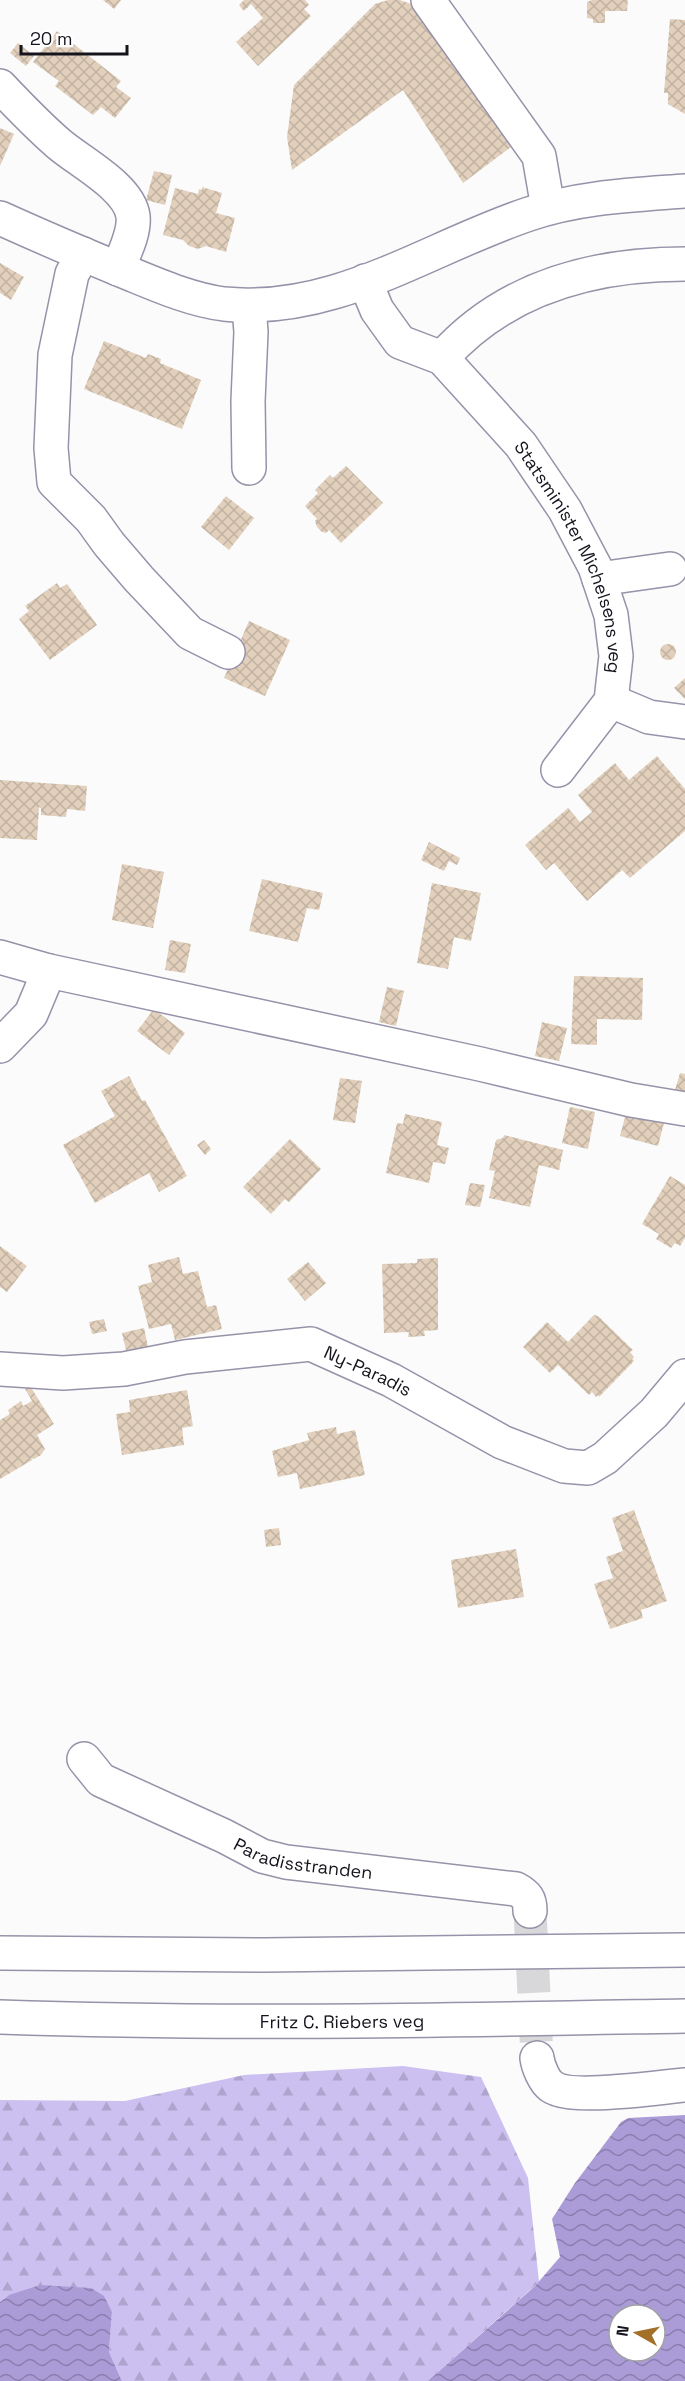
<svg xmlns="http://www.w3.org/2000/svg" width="685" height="2381" font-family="'Space Grotesk',sans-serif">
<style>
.forest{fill:url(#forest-firs)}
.water{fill:url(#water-waves);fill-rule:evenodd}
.building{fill:url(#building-cross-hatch)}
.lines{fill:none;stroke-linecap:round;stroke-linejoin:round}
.minor-tunnel{stroke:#d8d8da;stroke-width:33;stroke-dasharray:33 16;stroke-linecap:butt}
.minor-casing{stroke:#9792a9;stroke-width:36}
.major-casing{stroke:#9792a9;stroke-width:36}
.highway-casing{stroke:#9792a9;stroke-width:36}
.minor{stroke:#fff;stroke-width:33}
.major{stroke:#fff;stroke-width:33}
.highway{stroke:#fff;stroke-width:33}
.labels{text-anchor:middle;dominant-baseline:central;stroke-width:4.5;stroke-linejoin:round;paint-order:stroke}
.street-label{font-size:18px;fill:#15131c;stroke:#fff}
</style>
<defs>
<pattern id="forest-firs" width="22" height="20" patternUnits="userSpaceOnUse" patternTransform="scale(1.5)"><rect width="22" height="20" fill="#ccc0f1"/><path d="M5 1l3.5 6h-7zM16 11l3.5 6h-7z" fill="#aea4ce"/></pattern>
<pattern id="water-waves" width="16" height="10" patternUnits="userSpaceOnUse" patternTransform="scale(1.5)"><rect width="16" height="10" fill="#ab9cd8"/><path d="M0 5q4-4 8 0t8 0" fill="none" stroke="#8a7eae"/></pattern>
<pattern id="building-cross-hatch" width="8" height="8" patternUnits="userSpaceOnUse" patternTransform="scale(1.5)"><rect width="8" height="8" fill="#e2d0bc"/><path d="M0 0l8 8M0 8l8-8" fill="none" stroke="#c1b2a1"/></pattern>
</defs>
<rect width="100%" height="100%" fill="#fbfbfb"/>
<path class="forest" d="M403,2066L481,2077L528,2178L539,2282L428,2381H122L109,2352L112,2312L9,2295L0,2302V2100L125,2101L244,2075Z"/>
<path class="water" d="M685,2115V2381H428L535,2286L560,2257L552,2219L575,2183L621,2122L628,2118ZM619,2315H655V2351H619Z
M40,2285L91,2288L104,2296L112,2312L109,2352L122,2381H0V2302L9,2295Z"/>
<path class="building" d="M103,0H121L114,9Z
M244,0H305L309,5L304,9L311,16L258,66L236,42L263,18L251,4L244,11L239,5Z
M388,0H400L411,4L515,144L463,183L403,90L292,170L287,137L294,85L375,4Z
M592,0H628L627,11H605V23H593V19L587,18V2Z
M670,19L685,20V114L668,104V93H664Z
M57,31L121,81L116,87L131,98L115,118L101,107L93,115L55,86L59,81L33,62Z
M18,43L34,56L26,66L10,53Z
M0,128L14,134L0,166Z
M154,171L172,175L165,205L146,200Z
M202,187L222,193L216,213L235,218L226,252L206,246L198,249L189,246L183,240L163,235L175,188L198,194L199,189L202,190Z
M0,263L24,277L11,300L0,293Z
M104,341L146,358L148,354L161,359L160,363L201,380L182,429L84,389Z
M346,466L383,503L341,543L329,530L326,533L322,532L317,527L315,521L317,519L305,506L318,493L315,490L330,475L333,478Z
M226,496L254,518L229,550L201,527Z
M57,583L60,588L67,584L97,625L50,660L19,619L29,611L25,606Z
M249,621L290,640L265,696L224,678Z
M660 652a8 8 0 1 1 16 0a8 8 0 1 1-16 0Z
M685,678V699L674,688Z
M657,756L685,789V831L630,878L622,870L587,901L554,863L546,870L525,845L568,808L580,822L592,812L578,795L615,763L629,780Z
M0,780L87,786L85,811L67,809L66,817L41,815V808L39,807L37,840L0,838Z
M429,842L460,858L457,865L449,861L444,871L421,860Z
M122,864L164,872L153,928L112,920Z
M262,879L323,893L319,910L307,908L298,942L249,931Z
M432,883L481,893L471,941L454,937L448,969L417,963Z
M170,940L191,944L185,973L165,970Z
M574,976L643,978L642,1020L597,1019V1045L571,1044Z
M387,987L404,991L396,1026L379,1022Z
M154,1009L185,1033L169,1055L137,1031Z
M542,1022L567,1028L559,1061L535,1056Z
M680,1073L685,1074V1092L675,1090Z
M129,1076L142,1101L145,1100L187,1176L159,1192L149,1173L95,1203L63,1145L115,1116L101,1091Z
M340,1078L362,1081L355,1123L333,1120Z
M570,1107L595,1112L588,1149L562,1143Z
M627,1109L665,1119L658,1146L620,1136Z
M405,1114L442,1122L437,1145L449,1148L445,1164L433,1162L429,1183L386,1173L397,1123L403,1124Z
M504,1135L563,1150L559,1170L539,1165L530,1207L489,1198L495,1171L489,1170L496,1140L503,1138Z
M290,1139L321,1169L289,1202L285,1199L271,1214L243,1187Z
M204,1140L211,1149L205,1155L197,1145Z
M670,1176L685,1185V1238L680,1246L675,1243L671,1248L656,1239L659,1234L642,1224Z
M470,1183L485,1185L480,1207L465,1205Z
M0,1246L27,1266L7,1292L0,1287Z
M179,1257L183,1274L198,1271L207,1307L216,1305L222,1329L175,1340L171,1324L149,1329L138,1286L152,1282L148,1265Z
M438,1258V1330L424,1331L425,1336L408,1337L409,1332L384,1333L382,1264L417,1263V1259Z
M308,1262L326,1283L305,1301L287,1279Z
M594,1315L598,1316L633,1350L630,1352L634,1357L632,1359L634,1361L599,1397L598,1395L596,1397L592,1392L589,1395L558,1365L550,1373L523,1347L547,1322L568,1342Z
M104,1319L107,1331L92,1334L89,1322Z
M144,1328L149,1351L127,1355L122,1333Z
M30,1386L54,1424L37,1435L45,1449L41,1455L34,1459L30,1458L32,1460L0,1479V1420L10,1414L8,1410L21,1401L23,1406L32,1401L25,1389Z
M187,1390L193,1426L182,1428L184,1445L122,1455L116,1414L130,1412L129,1400Z
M336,1427L337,1434L355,1430L365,1475L300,1489L297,1473L278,1477L272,1451L309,1440L307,1433Z
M634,1510L667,1601L641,1610L643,1618L610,1629L594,1584L613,1578L606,1557L623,1551L612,1518Z
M279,1528L281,1545L266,1547L264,1530Z
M516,1549L524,1597L458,1608L451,1560Z"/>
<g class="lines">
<path class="minor-tunnel" d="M530,1911L537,2058"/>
<g class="minor-casing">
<g id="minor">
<path d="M428,0L539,156L548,208"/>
<path d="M0,86C19,106 38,126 59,144C80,162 129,187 133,216C135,233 124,253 118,269"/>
<path d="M83,254L72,274L55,355L51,448L54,482L91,519L109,544L139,579L190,633L228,652"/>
<path id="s1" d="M365,281L377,310L400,342L442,358L521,445L565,510L595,567L611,615L616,656L611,701L558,770"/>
<path d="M249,306L251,332L248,401L249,468"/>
<path d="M442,358C505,287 593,264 685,264"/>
<path d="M599,579L670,569"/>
<path d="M611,701L649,717L685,722"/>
<path d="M0,957L49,971L480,1064L631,1100L685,1109"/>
<path d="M0,1046L31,1014L49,971"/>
<path id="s2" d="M0,1369L63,1373L124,1369L185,1357L311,1344L391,1380L502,1442L564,1466L588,1468L605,1458L654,1413L685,1376"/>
<path id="s3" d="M84,1759L101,1780L224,1836L262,1856L286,1862L516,1889C527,1895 530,1899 530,1911"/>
<path d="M537,2058C538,2066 544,2081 551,2086C569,2101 660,2087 685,2085"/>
</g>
</g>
<g class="major-casing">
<path id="major" d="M0,218C44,238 89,257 133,275C162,287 193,300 224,304C336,315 427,248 529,214C580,197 632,195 685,191"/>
</g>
<g class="highway-casing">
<g id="highway">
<path d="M0,1953L265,1955L685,1950"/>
<path id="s4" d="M0,2017C228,2025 457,2020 685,2016"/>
</g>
</g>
<use href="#minor" class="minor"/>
<use href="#major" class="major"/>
<use href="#highway" class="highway"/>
</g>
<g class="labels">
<g class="street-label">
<text stroke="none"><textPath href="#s1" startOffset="358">Statsminister Michelsens veg</textPath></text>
<text stroke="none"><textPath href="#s2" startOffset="376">Ny-Paradis</textPath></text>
<text stroke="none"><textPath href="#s3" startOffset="246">Paradisstranden</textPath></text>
<text stroke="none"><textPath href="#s4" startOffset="342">Fritz C. Riebers veg</textPath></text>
</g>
</g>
<g transform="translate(637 2333) rotate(279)"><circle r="28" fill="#ffffff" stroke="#a1a1a4" stroke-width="1.5"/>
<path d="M0-4.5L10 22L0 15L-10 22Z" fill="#a46f28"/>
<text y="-9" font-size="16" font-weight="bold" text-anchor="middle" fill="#15131c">N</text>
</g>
<path d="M21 45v9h106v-9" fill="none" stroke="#15131c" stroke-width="3"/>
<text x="30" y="45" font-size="18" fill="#15131c" stroke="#ffffff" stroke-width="4.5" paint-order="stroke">20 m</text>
</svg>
